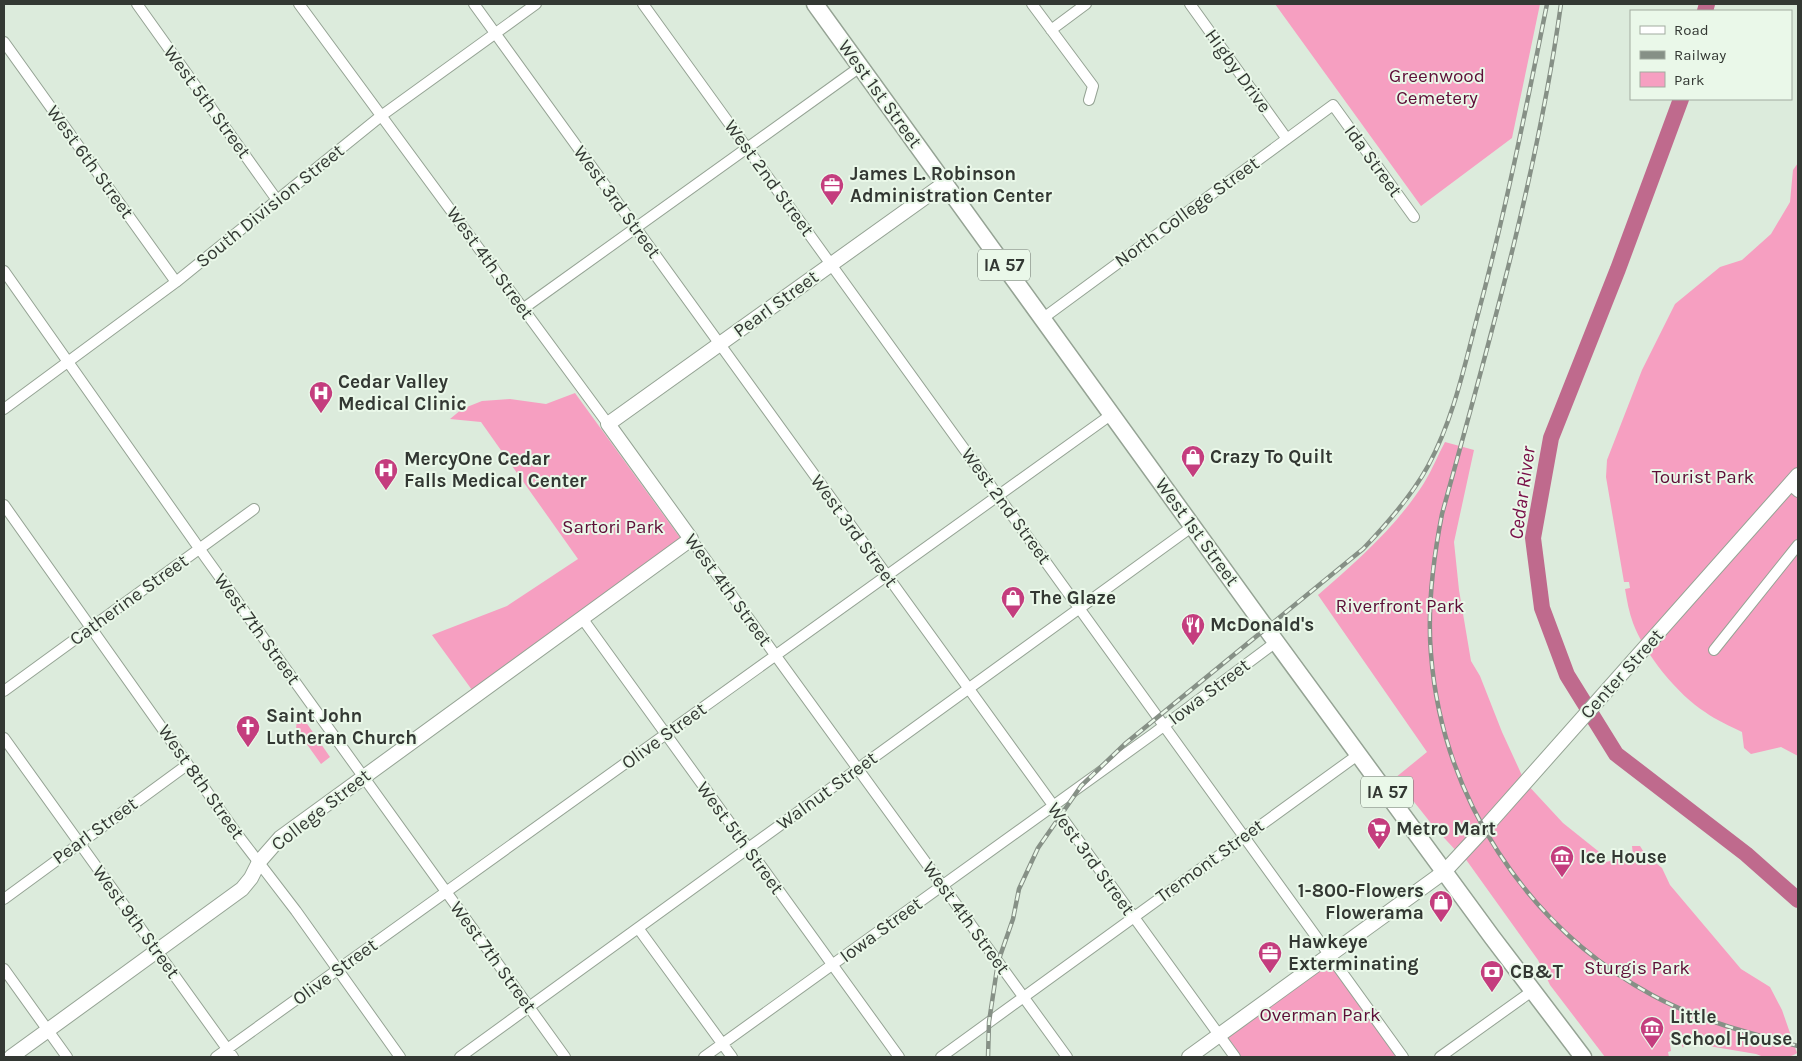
<svg xmlns="http://www.w3.org/2000/svg" width="1802" height="1061" font-family="Karla,sans-serif">
<style>
.green{fill:#f69fc1}
.lines{fill:none;stroke-linecap:round;stroke-linejoin:round}
.river{stroke:#bf6a8d;stroke-width:16}
.street-casing{stroke:#95a394;stroke-width:12}
.secondary-casing{stroke:#95a394;stroke-width:16}
.primary-casing{stroke:#95a394;stroke-width:19}
.street{stroke:#fff;stroke-width:10}
.secondary{stroke:#fff;stroke-width:14}
.primary{stroke:#fff;stroke-width:16}
.rail-casing{stroke:#869086;stroke-width:4.5}
.rail{stroke:#eaf8e9;stroke-width:2.5;stroke-dasharray:8;stroke-linecap:butt}
.labels{text-anchor:middle;dominant-baseline:central;stroke-width:4;stroke-linejoin:round;paint-order:stroke}
.shield{fill:#eaf8e9;stroke:#6a726a;stroke-width:1}
.shield-label{font-size:18px;font-weight:bold;fill:#333833}
.street-label{font-size:19px;fill:#333833;stroke:#eaf8e9}
.park-label{font-size:19px;fill:#5d0e37;stroke:#eaf8e9}
.poi-label{font-size:19px;font-weight:bold;fill:#333833;stroke:#eaf8e9;text-anchor:start}
.water-label{font-size:20px;font-style:italic;fill:#780d47;stroke:#eaf8e9}
</style>
<rect width="100%" height="100%" fill="#dcebdc"/>
<path class="green" d="M1275,4H1540L1512,138L1421,206Z
M1798,163V756L1781,747L1751,754L1744,748L1742,732C1730,726 1716,720 1705,712C1678,695 1644,653 1633,623C1629,612 1627,601 1625,589L1630,588L1629,582H1624L1606,477L1607,460L1642,370L1675,304L1720,267L1742,260L1771,234L1790,202L1793,170Z
M575,393L681,539L472,690L432,635L507,606L578,559L481,422L450,419L462,409L482,401L510,399L546,404Z
M1445,442L1474,450L1454,542L1459,590L1471,661L1480,676L1502,732L1525,782L1563,823L1603,855L1606,862L1633,855L1632,846H1640L1645,854L1662,868L1670,885L1741,969L1770,987L1782,1010L1797,1053C1787,1060 1767,1059 1756,1054L1685,1042L1683,1048L1680,1041L1670,1044L1671,1051L1668,1052L1669,1057H1605L1550,985L1538,960L1462,854L1460,855L1434,827L1395,778L1427,752L1318,595C1357,561 1396,527 1424,483C1432,470 1438,455 1445,442Z
M301,715L330,757L321,764L296,729L297,718Z
M1330,955L1403,1057H1235L1219,1036Z"/>
<g class="lines">
<path class="river" d="M1705,11L1707,4
M1681,99L1618,269L1551,438L1533,538L1542,608L1567,675L1616,754L1746,854L1798,900"/>
<g class="street-casing">
<path id="street" d="M137,4L277,200
M299,4L608,424
M474,4L1235,1057
M643,4L1403,1057
M1032,4L1093,86L1089,100
M1190,4L1287,139
M1051,30L1086,4
M4,42L176,282
M4,271L206,558L565,1057
M524,308L860,67
M1042,319L1333,105L1414,217
M4,409L176,282L381,116L536,4
M1790,485L1798,492
M4,505L237,834L296,911L400,1057
M691,539L1067,1057
M582,618L899,1057
M1714,650L1798,545
M4,691L254,509
M4,738L233,1057
M4,899L187,765
M638,928L732,1057
M4,969L67,1057
M216,1057L1112,414
M460,1057L1193,526
M704,1057L1153,734L1276,642
M941,1057L1359,754
M1440,1057L1532,991"/>
</g>
<g class="secondary-casing">
<path id="secondary" d="M11,1057L242,889L251,878L259,862L280,838L691,539L608,424L945,183
M1189,1057L1444,872L1484,829L1798,475"/>
</g>
<g class="primary-casing">
<path id="primary" d="M815,4L1276,642L1492,937L1583,1057"/>
</g>
<use href="#street" class="street"/>
<use href="#secondary" class="secondary"/>
<use href="#primary" class="primary"/>
<g class="rail-casing">
<path id="rail" d="M1561,4C1537,177 1488,346 1442,514C1433,560 1427,607 1431,654C1442,797 1526,926 1652,995C1698,1020 1748,1033 1798,1046
M988,1057L989,1022L998,962L1013,919L1019,889L1038,848L1081,786L1126,743L1363,549C1387,524 1411,497 1428,466C1453,420 1464,368 1477,318C1505,214 1526,109 1547,4"/>
</g>
<use href="#rail" class="rail"/>
</g>
<defs>
<g id="office-pin" transform="scale(1.25)"><path d="M0 17L-7.5 6A9.5 9.5 0 1 1 7.5 6Z" fill="#c43d7e" stroke="#eaf8e9"/><path d="M-6-3h4V-5.5h4V-3h4V5H-6ZM-1-4.5V-3h2v-1.5ZM-6 0V1H6V0Z" fill="#fff"/></g>
<g id="hospital-pin" transform="scale(1.25)"><path d="M0 17L-7.5 6A9.5 9.5 0 1 1 7.5 6Z" fill="#c43d7e" stroke="#eaf8e9"/><path d="M-5-5h3v3.5h4V-5h3V5h-3V1.5h-4V5h-3Z" fill="#fff"/></g>
<g id="shop-pin" transform="scale(1.25)"><path d="M0 17L-7.5 6A9.5 9.5 0 1 1 7.5 6Z" fill="#c43d7e" stroke="#eaf8e9"/><path d="M-5-2.5h2.3a2.7 3.5 0 0 1 5.4 0H5L5.5 6h-11ZM-1.5-2.5h3a1.5 2.3 0 0 0-3 0Z" fill="#fff"/></g>
<g id="restaurant-pin" transform="scale(1.25)"><path d="M0 17L-7.5 6A9.5 9.5 0 1 1 7.5 6Z" fill="#c43d7e" stroke="#eaf8e9"/><path d="M-5-6h1v4h1v-4h1v4h1v-4h1v5L-1.5 .5V6h-2V.5L-5-1ZM5-6V6H3V1.5H1.5Q1.5-4 5-6Z" fill="#fff"/></g>
<g id="church-pin" transform="scale(1.25)"><path d="M0 17L-7.5 6A9.5 9.5 0 1 1 7.5 6Z" fill="#c43d7e" stroke="#eaf8e9"/><path d="M-1.2-6h2.4v3.5h3.3v2.4h-3.3V6h-2.4V-.1h-3.3v-2.4h3.3Z" fill="#fff"/></g>
<g id="supermarket-pin" transform="scale(1.25)"><path d="M0 17L-7.5 6A9.5 9.5 0 1 1 7.5 6Z" fill="#c43d7e" stroke="#eaf8e9"/><path d="M-6-5.5h2.5l.6 2H6L4.5 2H-2.5L-4.4-4H-6ZM-1.5 3.2a1.3 1.3 0 1 0 .1 0ZM3 3.2a1.3 1.3 0 1 0 .1 0Z" fill="#fff"/></g>
<g id="museum-pin" transform="scale(1.25)"><path d="M0 17L-7.5 6A9.5 9.5 0 1 1 7.5 6Z" fill="#c43d7e" stroke="#eaf8e9"/><path d="M0-6L6-3V-2H-6V-3ZM-5-1h2V3h-2ZM-1-1h2V3h-2ZM3-1h2V3H3ZM-6 4H6V6H-6Z" fill="#fff"/></g>
<g id="bank-pin" transform="scale(1.25)"><path d="M0 17L-7.5 6A9.5 9.5 0 1 1 7.5 6Z" fill="#c43d7e" stroke="#eaf8e9"/><path d="M-6-4H6V4H-6ZM0-2.3a2.3 2.3 0 1 0 0 4.6a2.3 2.3 0 1 0 0-4.6Z" fill="#fff"/></g>
</defs>
<g fill-rule="evenodd">
<use href="#office-pin" x="832" y="185"/>
<use href="#hospital-pin" x="321" y="393"/>
<use href="#shop-pin" x="1193" y="457"/>
<use href="#hospital-pin" x="386" y="470"/>
<use href="#shop-pin" x="1013" y="598"/>
<use href="#restaurant-pin" x="1193" y="625"/>
<use href="#church-pin" x="248" y="727"/>
<use href="#supermarket-pin" x="1379" y="829"/>
<use href="#museum-pin" x="1562" y="857"/>
<use href="#shop-pin" x="1441" y="902"/>
<use href="#office-pin" x="1270" y="953"/>
<use href="#bank-pin" x="1492" y="972"/>
<use href="#museum-pin" x="1652" y="1028"/>
</g>
<g class="labels">
<g class="shield">
<rect x="978" y="249.5" width="52" height="31" rx="4"/>
<rect x="1361" y="776.5" width="52" height="31" rx="4"/>
</g>
<g class="shield-label">
<text x="1004" y="265">IA 57</text>
<text x="1387" y="792">IA 57</text>
</g>
<g class="street-label">
<text transform="translate(1238 71) rotate(54)">Higby Drive</text>
<text transform="translate(880 94) rotate(54)">West 1st Street</text>
<text transform="translate(207 102) rotate(54)">West 5th Street</text>
<text transform="translate(1373 161) rotate(54)">Ida Street</text>
<text transform="translate(90 162) rotate(54)">West 6th Street</text>
<text transform="translate(769 178) rotate(54)">West 2nd Street</text>
<text transform="translate(617 202) rotate(54)">West 3rd Street</text>
<text transform="translate(270 206) rotate(-39)">South Division Street</text>
<text transform="translate(1187 212) rotate(-36)">North College Street</text>
<text transform="translate(490 263) rotate(54)">West 4th Street</text>
<text transform="translate(776 304) rotate(-36)">Pearl Street</text>
<text transform="translate(1006 506) rotate(54)">West 2nd Street</text>
<text transform="translate(854 531) rotate(54)">West 3rd Street</text>
<text transform="translate(1197 532) rotate(54)">West 1st Street</text>
<text transform="translate(728 590) rotate(54)">West 4th Street</text>
<text transform="translate(129 600) rotate(-36)">Catherine Street</text>
<text transform="translate(257 629) rotate(54)">West 7th Street</text>
<text transform="translate(1622 674) rotate(-48)">Center Street</text>
<text transform="translate(1209 692) rotate(-37)">Iowa Street</text>
<text transform="translate(664 736) rotate(-36)">Olive Street</text>
<text transform="translate(201 782) rotate(55)">West 8th Street</text>
<text transform="translate(827 791) rotate(-36)">Walnut Street</text>
<text transform="translate(321 810) rotate(-38)">College Street</text>
<text transform="translate(95 831) rotate(-36)">Pearl Street</text>
<text transform="translate(740 838) rotate(54)">West 5th Street</text>
<text transform="translate(1091 859) rotate(54)">West 3rd Street</text>
<text transform="translate(1210 861) rotate(-36)">Tremont Street</text>
<text transform="translate(966 918) rotate(54)">West 4th Street</text>
<text transform="translate(136 922) rotate(54)">West 9th Street</text>
<text transform="translate(881 930) rotate(-36)">Iowa Street</text>
<text transform="translate(493 957) rotate(54)">West 7th Street</text>
<text transform="translate(335 972) rotate(-36)">Olive Street</text>
</g>
<g class="park-label">
<text x="1437" y="76">Greenwood<tspan x="1437" dy="22">Cemetery</tspan></text>
<text x="1703" y="477">Tourist Park</text>
<text x="613" y="527">Sartori Park</text>
<text x="1400" y="606">Riverfront Park</text>
<text x="1637" y="968">Sturgis Park</text>
<text x="1320" y="1015">Overman Park</text>
</g>
<g class="poi-label">
<text x="850" y="174">James L. Robinson<tspan x="850" dy="22">Administration Center</tspan></text>
<text x="338" y="382">Cedar Valley<tspan x="338" dy="22">Medical Clinic</tspan></text>
<text x="1210" y="457">Crazy To Quilt</text>
<text x="404" y="459">MercyOne Cedar<tspan x="404" dy="22">Falls Medical Center</tspan></text>
<text x="1030" y="598">The Glaze</text>
<text x="1210" y="625">McDonald's</text>
<text x="266" y="716">Saint John<tspan x="266" dy="22">Lutheran Church</tspan></text>
<text x="1396" y="829">Metro Mart</text>
<text x="1580" y="857">Ice House</text>
<text x="1424" y="891" text-anchor="end">1-800-Flowers<tspan x="1424" dy="22">Flowerama</tspan></text>
<text x="1288" y="942">Hawkeye<tspan x="1288" dy="22">Exterminating</tspan></text>
<text x="1510" y="972">CB&amp;T</text>
<text x="1670" y="1017">Little<tspan x="1670" dy="22">School House</tspan></text>
</g>
<g class="water-label">
<text transform="translate(1522 493) rotate(-82)">Cedar River</text>
</g>
</g>
<rect width="1802" height="1061" fill="none" stroke="#333833" stroke-width="10"/>
<rect x="1630" y="10" width="162" height="90" fill="#eaf8e9" stroke="#a1aba0"/>
<rect x="1640" y="26" width="25" height="8" fill="#ffffff" stroke="#a1aba0"/>
<text x="1674" y="35" font-size="15" fill="#333833">Road</text>
<rect x="1640" y="51" width="25" height="8" fill="#869086" stroke="#a1aba0"/>
<text x="1674" y="60" font-size="15" fill="#333833">Railway</text>
<rect x="1640" y="72" width="25" height="15" fill="#f69fc1" stroke="#a1aba0"/>
<text x="1674" y="85" font-size="15" fill="#333833">Park</text>
</svg>
